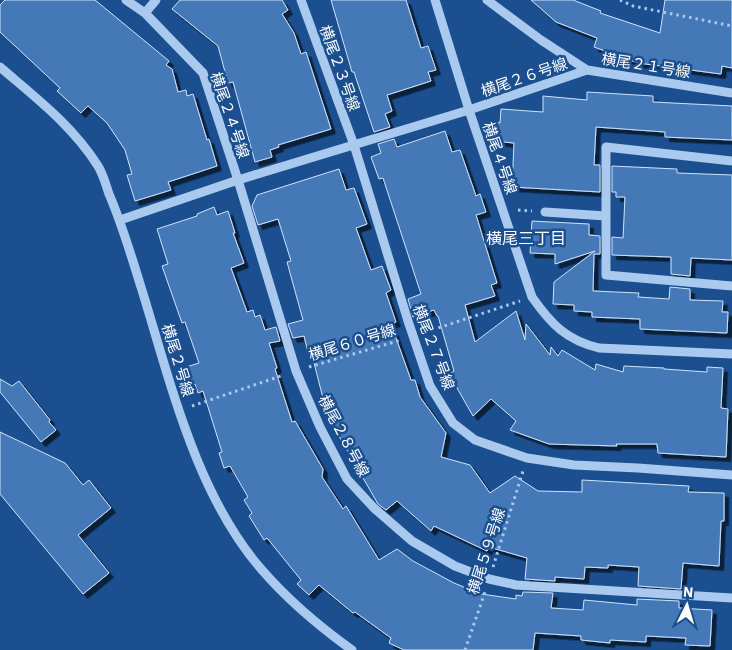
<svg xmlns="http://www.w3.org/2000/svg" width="732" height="650" font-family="'IBM Plex Sans','Noto Sans JP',sans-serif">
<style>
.building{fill:#4478b7;stroke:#cfe3fa;filter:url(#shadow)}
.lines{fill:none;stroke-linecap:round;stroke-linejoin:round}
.path{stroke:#a9c9ee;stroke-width:3;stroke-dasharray:2.5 4;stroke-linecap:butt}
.minor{stroke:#a9c9ee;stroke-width:9}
.labels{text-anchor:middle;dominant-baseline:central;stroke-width:5;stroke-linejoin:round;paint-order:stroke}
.street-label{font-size:15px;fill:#fff;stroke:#1b4f8f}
.neighbourhood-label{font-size:16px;fill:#fff;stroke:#1b4f8f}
</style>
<defs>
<filter id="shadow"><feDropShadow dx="4.5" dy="4.5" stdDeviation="0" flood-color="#0009"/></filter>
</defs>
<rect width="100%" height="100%" fill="#1b4f8f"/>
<path class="building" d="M5,0H95L169,61L166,65L172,69L178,92L186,90L187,96L193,94L207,140L209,139L217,166L168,182L171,190L135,201L127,175L132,174L125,150L107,123L88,106L81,113L57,91L60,88L0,32V5Z
M180,0H282L288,10L282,14L294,33L301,54L306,52L331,129L278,145L279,147L270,150L272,157L255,162L233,82L228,83L218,46L172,9Z
M331,0H406L421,48L428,46L436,70L428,72L431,81L387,95L392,111L385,114L390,127L374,132L354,72H352Z
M531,0H573L601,11L600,13L660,33L665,0H732V68L722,66L721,74L638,63L594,47L597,38L556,22Z
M587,92L653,96V102L732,106V140L665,137V132L596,127L594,165H600V192L512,187L514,143L494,141L495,122L500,123L501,109L543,112V96L587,100Z
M445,131L452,152L460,150L476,196L480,194L486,212L476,215L497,283L491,285L495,296L465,305L475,342L516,311L525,340L526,324L550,355L551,347L558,356L562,350L595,370L596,364L623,372L624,366L664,368V369L707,372V367L723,368L721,408L728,409L726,457L658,453L657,444H616L617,446L549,444L510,430L516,421L491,399L473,416L449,374L454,371L438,316H437L434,310L413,317L408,299L421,294L383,178L379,179L371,157L381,153L378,144L394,139L397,147Z
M612,166L677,169V173L732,175V260L691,258L690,276L671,274V257L612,255V237L623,238L625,197H616V192H612Z
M339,169L346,190L354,188L367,224L356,228L371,270L382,266L391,290L386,293L396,322L391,324L411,380H415L420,397L446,433L441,457L470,465L490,493L515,476L538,491L582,492V480L689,486L688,492L724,493V521H721L719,566L683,563L681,589L638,586L639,567L608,565V568L585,567L584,579L555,577V581L525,579L527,558L489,547L487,551L434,526L431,531L397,501L386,510L378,504L332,424L325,406L312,355L309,356L304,336L293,338L288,324L303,320L287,262L291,261L278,219L258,225L252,206L257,195Z
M214,207L217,215L228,211L235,233H233L244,263L231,268L247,312L253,310L255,317L260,315L265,330L276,327L280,341L269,343L277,368L275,369L292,422L295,421L323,469L322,477L343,509L346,506L379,560L397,549L413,561L454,583L481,594L516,599V595L522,596L523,592L553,593L551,608L583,610L584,600L637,605V599L679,601V608L712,610L710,646L685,645L686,638L646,636V642L610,640V643L581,640V636L535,633L533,650H404L389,643L391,638L355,612L353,613L319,585L309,595L297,584L301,580L267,538L264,540L249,516L252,513L244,500L248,497L230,466L224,468L219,453L222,452L203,391L198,393L195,384L189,387L183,368L199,363L185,322L182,323L162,266L168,264L157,229L197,216V214Z
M532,221L589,224V235L600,236V254H594L593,291L639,293L638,297L669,299L670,287L690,289V300L723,301L722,312H728L727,333L640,329V319L592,317V312L574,311V305L553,304L554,282L595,251L555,264V254L530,253Z
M0,379L12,386L19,381L50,420L49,422L56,430L41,442L0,392Z
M0,432L65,463L83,485L89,480L111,508L78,535L109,573L83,594L0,494Z"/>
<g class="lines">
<path class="path" d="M620,0L633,6L732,26
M518,210L532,211
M426,332L520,301
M309,367L401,340
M192,406L284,375
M493,567L523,471
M465,650L485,592"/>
<path class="minor" d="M126,0L145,13L203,73L238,180L296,371L320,427L347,479L374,508L412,541L455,566L489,579L516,585L732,598
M301,0L354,145L408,321L430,386L453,423L475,440L527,458L574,465L638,468L732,475
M435,0L469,110L587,70
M487,0L541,40L587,70L732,93
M145,13L156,0
M0,67C36,98 72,125 98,166C103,174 106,185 109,194C122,224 131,255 141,287C170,380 196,495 262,570C288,600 320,627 352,650
M732,161L606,147V275L732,286
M545,212L606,216
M120,220L238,180L469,110L532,297C551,324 566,340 599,348L732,354"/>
</g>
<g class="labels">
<g class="street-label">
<text transform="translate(646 65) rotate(9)">横尾２１号線</text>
<text transform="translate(340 68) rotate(70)">横尾２３号線</text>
<text transform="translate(524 77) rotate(-19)">横尾２６号線</text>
<text transform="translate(230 115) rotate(71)">横尾２４号線</text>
<text transform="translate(500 158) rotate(71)">横尾４号線</text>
<text transform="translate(352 342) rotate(-17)">横尾６０号線</text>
<text transform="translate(434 347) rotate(69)">横尾２７号線</text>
<text transform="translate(178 360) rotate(73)">横尾２号線</text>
<text transform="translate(344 436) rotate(62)">横尾２８号線</text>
<text transform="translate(486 551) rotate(-72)">横尾５９号線</text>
</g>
<g class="neighbourhood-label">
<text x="526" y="238">横尾三丁目</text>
</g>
</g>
<g transform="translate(687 605) rotate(5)" stroke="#1b4f8f" stroke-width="4" paint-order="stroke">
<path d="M0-4L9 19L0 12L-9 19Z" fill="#ffffff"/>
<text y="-8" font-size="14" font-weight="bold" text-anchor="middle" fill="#ffffff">N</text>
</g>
</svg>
